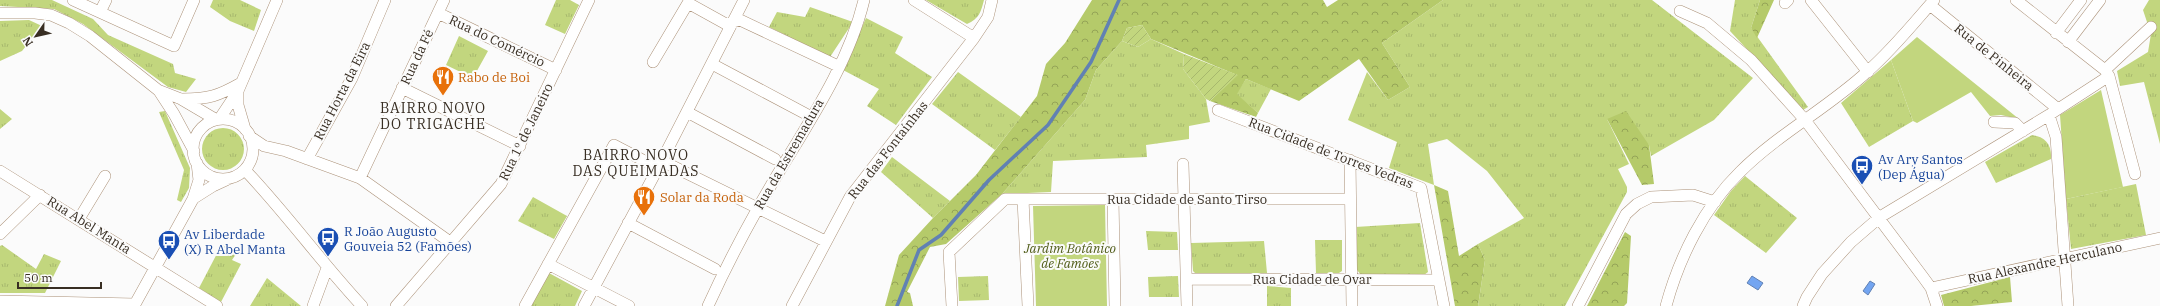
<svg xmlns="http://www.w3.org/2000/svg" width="2160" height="306" font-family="'IBM Plex Serif',serif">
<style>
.grass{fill:url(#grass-tufts)}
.forest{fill:url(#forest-crowns)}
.park{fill:#c2d67e}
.garden{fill:url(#garden-furrows)}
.water{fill:#73a5f1;stroke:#6181b3}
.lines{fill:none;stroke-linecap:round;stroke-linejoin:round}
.stream{stroke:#6181b3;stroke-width:3.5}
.minor-casing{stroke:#ac9279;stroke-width:12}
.minor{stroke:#fff;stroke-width:11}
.labels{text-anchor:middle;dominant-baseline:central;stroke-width:4;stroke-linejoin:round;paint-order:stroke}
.street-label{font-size:13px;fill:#382e23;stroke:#fbfbfb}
.food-label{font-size:13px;fill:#c56008;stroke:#fbfbfb;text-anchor:start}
.transit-label{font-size:13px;fill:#164399;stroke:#fbfbfb;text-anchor:start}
.park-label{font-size:13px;font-style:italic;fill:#515d19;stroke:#fbfbfb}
.neighbourhood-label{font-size:14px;letter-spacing:1px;fill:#382e23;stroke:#fbfbfb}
</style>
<defs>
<pattern id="grass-tufts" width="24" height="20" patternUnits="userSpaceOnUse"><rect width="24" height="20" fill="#c2d67e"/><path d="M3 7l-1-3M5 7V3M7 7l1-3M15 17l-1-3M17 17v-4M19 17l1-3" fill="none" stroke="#a7b86d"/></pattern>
<pattern id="forest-crowns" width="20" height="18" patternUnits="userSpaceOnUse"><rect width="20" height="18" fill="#b5ca6a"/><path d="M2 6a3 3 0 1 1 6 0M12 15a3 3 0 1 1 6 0" fill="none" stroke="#94a457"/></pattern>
<pattern id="garden-furrows" width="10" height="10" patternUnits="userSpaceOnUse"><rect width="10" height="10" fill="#c2d67e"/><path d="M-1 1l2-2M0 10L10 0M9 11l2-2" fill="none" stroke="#a7b86d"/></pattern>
</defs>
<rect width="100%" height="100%" fill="#fbfbfb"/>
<path class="grass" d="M0,0H52L93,19L108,35L173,64L175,73L196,79L186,92L168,87L83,24L54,9L0,6Z
M213,0H240L261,10L254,31L230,21L210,7Z
M556,0H570L579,5L565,34L545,25Z
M926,0H984C981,12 979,19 967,24Z
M1443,0H1652L1753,78L1714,120L1651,156L1649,145L1607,119L1629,164L1618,169L1627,187V192L1565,306H1478L1485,260L1478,244L1524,218L1487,171L1447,139L1428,144L1434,185L1389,168L1397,142L1348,120L1367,72L1388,100L1410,87L1382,43Z
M1735,0H1760L1751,28L1808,107L1803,110L1730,31Z
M2149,0H2160V144L2144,82L2120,86L2117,71L2148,52L2151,34L2143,10Z
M810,7L853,22L830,57L769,27L777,12L805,17Z
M866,18L903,37L895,53L932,77L896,125L867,106L879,89L843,70Z
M29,20L42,26L22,51L0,61V21Z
M459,36L488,51L473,78L446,65Z
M1151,39L1184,54L1183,69L1206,99L1210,122L1189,126V139L1146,145L1147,157L1053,161L1051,192L1002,194L1085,100L1096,70L1122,41L1138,47Z
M1891,60L1913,121L1869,147L1841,103Z
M958,72L1021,117L995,150L932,104Z
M1246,79L1271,89L1258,113L1236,94Z
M0,109L12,119L0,129Z
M165,111L190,168L189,188L181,202L177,200L184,170L159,112Z
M202 149a21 21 0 1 1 42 0a21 21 0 1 1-42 0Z
M2032,135C2046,137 2052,145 2051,159L1996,183L1985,162Z
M892,157L950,201L933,218L881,172Z
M1745,176L1797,218L1766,253L1714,215L1731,191Z
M2136,184L2146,235L2071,249L2066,199Z
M533,197L567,216L554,239L518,221Z
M1420,223L1428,272L1424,275H1361L1357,270L1355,227Z
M1146,231L1177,232L1178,250H1148Z
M1315,240H1342V271L1339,273H1316Z
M1264,241L1267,273H1195L1193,271L1191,243Z
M222,244L236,254L232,260L241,264L221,302L199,288Z
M2,245L36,269L44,254L61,261L45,293H0V246Z
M549,273L582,291L575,306H531Z
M988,276L989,300L959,301L958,277Z
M1178,276L1179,297H1149L1148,277Z
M267,278L301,306H250Z
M1267,286L1291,288V306H1267Z"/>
<path class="forest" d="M1092,0H1323L1327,7L1338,0H1443L1382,43L1410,87L1388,100L1359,59L1299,101L1246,79L1237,94L1258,113L1256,117L1210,101L1237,75L1151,39L1142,25L1127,28L1122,41L1096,70L1085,100L1002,194L946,244L930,247L907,292L910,293L913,306H885L899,255L933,218L976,175L1037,96L1046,64L1065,43Z
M1760,0H1774L1757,38L1751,28Z
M1626,111L1649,145L1654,184L1642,185L1607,119Z
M1434,185L1448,191L1459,256L1478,244L1485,260L1478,306H1455Z
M1625,232L1631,236L1627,303L1624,306H1587Z
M2010,277L2012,302L1971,306H1944L1941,295Z"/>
<path class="park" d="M1917,37L2019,119L2001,115L1990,116L1971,92L1917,123L1913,121L1891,60Z
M2101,90L2123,187L2066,199L2060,115Z
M1105,205L1107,306H1036L1033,206Z"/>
<path class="garden" d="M1142,25L1151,39L1138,47L1122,41L1127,28Z
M1184,54L1238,75L1210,101L1206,99L1183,69Z"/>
<path class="water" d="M1752,276L1763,283L1758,290L1747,283Z
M1870,281L1875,284L1868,295L1863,291Z"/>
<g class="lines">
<path class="stream" d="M897,306L919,250L941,235L989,180L1048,125L1091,62L1119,0"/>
<g class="minor-casing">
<path id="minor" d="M73,0L174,46L194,0
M914,0L974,38
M1811,0L1868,72
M2016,0L2105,70L2109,76L2135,174
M1785,3L1788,0
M1930,5L2058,109
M1680,11L1707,23L1751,60L1805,120L1923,277L1931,288L1937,306
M100,12L106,0
M0,13H35L51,15L69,23L90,36L158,90L181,99L215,119
M438,13L556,70
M2056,33L2081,0
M2068,42L2100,0
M653,62L688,3L726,24L740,20L838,66
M712,64L806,114
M2105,70L2151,27
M402,88L520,146
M159,91L174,114L194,151
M238,91V105L245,129
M182,99C209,99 218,96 241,83
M1218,110L1421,188L1444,306
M687,112L775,159
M2049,115L2056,137L2068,306
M220,118L238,91L277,0
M193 149a30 30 0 1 1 60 0a30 30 0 1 1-60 0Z
M1994,122L2015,123L2023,131
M249,136L264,146L286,151L360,178L450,242
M307,159L352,78L385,0
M1350,160L1352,306
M662,161L825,241
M1183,164L1187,306
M245,170C286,213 321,262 362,306
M0,171L217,306
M360,178L444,0
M194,198L213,186L226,180
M1023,199L1028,306
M1113,199L1115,306
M79,219L105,176
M628,223L715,269
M0,234L40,195
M548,264L629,306
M1187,279L1438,280
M1931,288L2160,238
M0,301L135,304
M134,306L193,199L199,180L197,163
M313,306L327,268
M396,306L501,184L589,0
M525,306L614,145L658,168
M584,306L658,168L744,0
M708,306C723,273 740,240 758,208C795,141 846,75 864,0
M792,306L850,197L974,38L988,17L992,0
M952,306L949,252L1005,199H1350
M1578,306L1626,214L1637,204L1651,197L1693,195L1715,202
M1666,306C1679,258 1704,207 1740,172C1778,134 1828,108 1868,71C1892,50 1913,24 1934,0
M1803,306L1807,297L1822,274L1851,242L1880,217L2049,115L2109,76"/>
</g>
<use href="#minor" class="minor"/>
</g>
<defs>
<g id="restaurant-pin" transform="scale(1.15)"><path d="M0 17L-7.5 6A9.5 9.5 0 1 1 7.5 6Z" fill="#e8710a" stroke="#fbfbfb"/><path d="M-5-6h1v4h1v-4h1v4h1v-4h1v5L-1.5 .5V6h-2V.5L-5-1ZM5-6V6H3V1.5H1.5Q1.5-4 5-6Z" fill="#fff"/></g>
<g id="bus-pin" transform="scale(1.15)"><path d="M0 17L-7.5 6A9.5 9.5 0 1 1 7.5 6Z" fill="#1a4fb4" stroke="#fbfbfb"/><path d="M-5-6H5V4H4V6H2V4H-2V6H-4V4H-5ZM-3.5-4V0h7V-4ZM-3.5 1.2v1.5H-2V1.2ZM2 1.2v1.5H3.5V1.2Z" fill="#fff"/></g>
</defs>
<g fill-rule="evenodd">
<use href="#restaurant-pin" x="443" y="77"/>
<use href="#bus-pin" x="1862" y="166"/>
<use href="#restaurant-pin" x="644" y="197"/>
<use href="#bus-pin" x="328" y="238"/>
<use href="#bus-pin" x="169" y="241"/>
</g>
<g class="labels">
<g class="street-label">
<text transform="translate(497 41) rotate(25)">Rua do Comércio</text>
<text transform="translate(417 57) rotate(-65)">Rua da Fé</text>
<text transform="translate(1994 57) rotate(39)">Rua de Pinheira</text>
<text transform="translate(342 91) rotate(-63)">Rua Horta da Eira</text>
<text transform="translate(526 132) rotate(-64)">Rua 1º de Janeiro</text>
<text transform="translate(888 150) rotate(-52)">Rua das Fontaínhas</text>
<text transform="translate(1331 153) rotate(21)">Rua Cidade de Torres Vedras</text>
<text transform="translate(789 154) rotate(-60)">Rua da Estremadura</text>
<text x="1187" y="199">Rua Cidade de Santo Tirso</text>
<text transform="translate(89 225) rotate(32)">Rua Abel Manta</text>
<text transform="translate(2045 263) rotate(-12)">Rua Alexandre Herculano</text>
<text x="1312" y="279">Rua Cidade de Ovar</text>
</g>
<g class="food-label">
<text x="458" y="77">Rabo de Boi</text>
<text x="660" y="197">Solar da Roda</text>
</g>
<g class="transit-label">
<text x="1878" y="159">Av Ary Santos<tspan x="1878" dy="15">(Dep Água)</tspan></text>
<text x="344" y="231">R João Augusto<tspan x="344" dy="15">Gouveia 52 (Famões)</tspan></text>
<text x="184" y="234">Av Liberdade<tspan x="184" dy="15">(X) R Abel Manta</tspan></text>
</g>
<g class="park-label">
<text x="1070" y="248">Jardim Botânico<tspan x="1070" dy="15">de Famões</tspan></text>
</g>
<g class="neighbourhood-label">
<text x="433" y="108">BAIRRO NOVO<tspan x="433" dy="16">DO TRIGACHE</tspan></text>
<text x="636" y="155">BAIRRO NOVO<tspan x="636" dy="16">DAS QUEIMADAS</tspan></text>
</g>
</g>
<g transform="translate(36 36) rotate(236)" stroke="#fbfbfb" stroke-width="3" paint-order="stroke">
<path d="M0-3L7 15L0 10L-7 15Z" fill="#382e23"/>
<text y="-6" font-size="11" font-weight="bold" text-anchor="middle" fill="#382e23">N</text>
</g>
<path d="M18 282v6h83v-6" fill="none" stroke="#382e23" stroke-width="2"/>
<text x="24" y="282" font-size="12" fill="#382e23" stroke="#fbfbfb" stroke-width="3" paint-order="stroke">50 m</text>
</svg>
